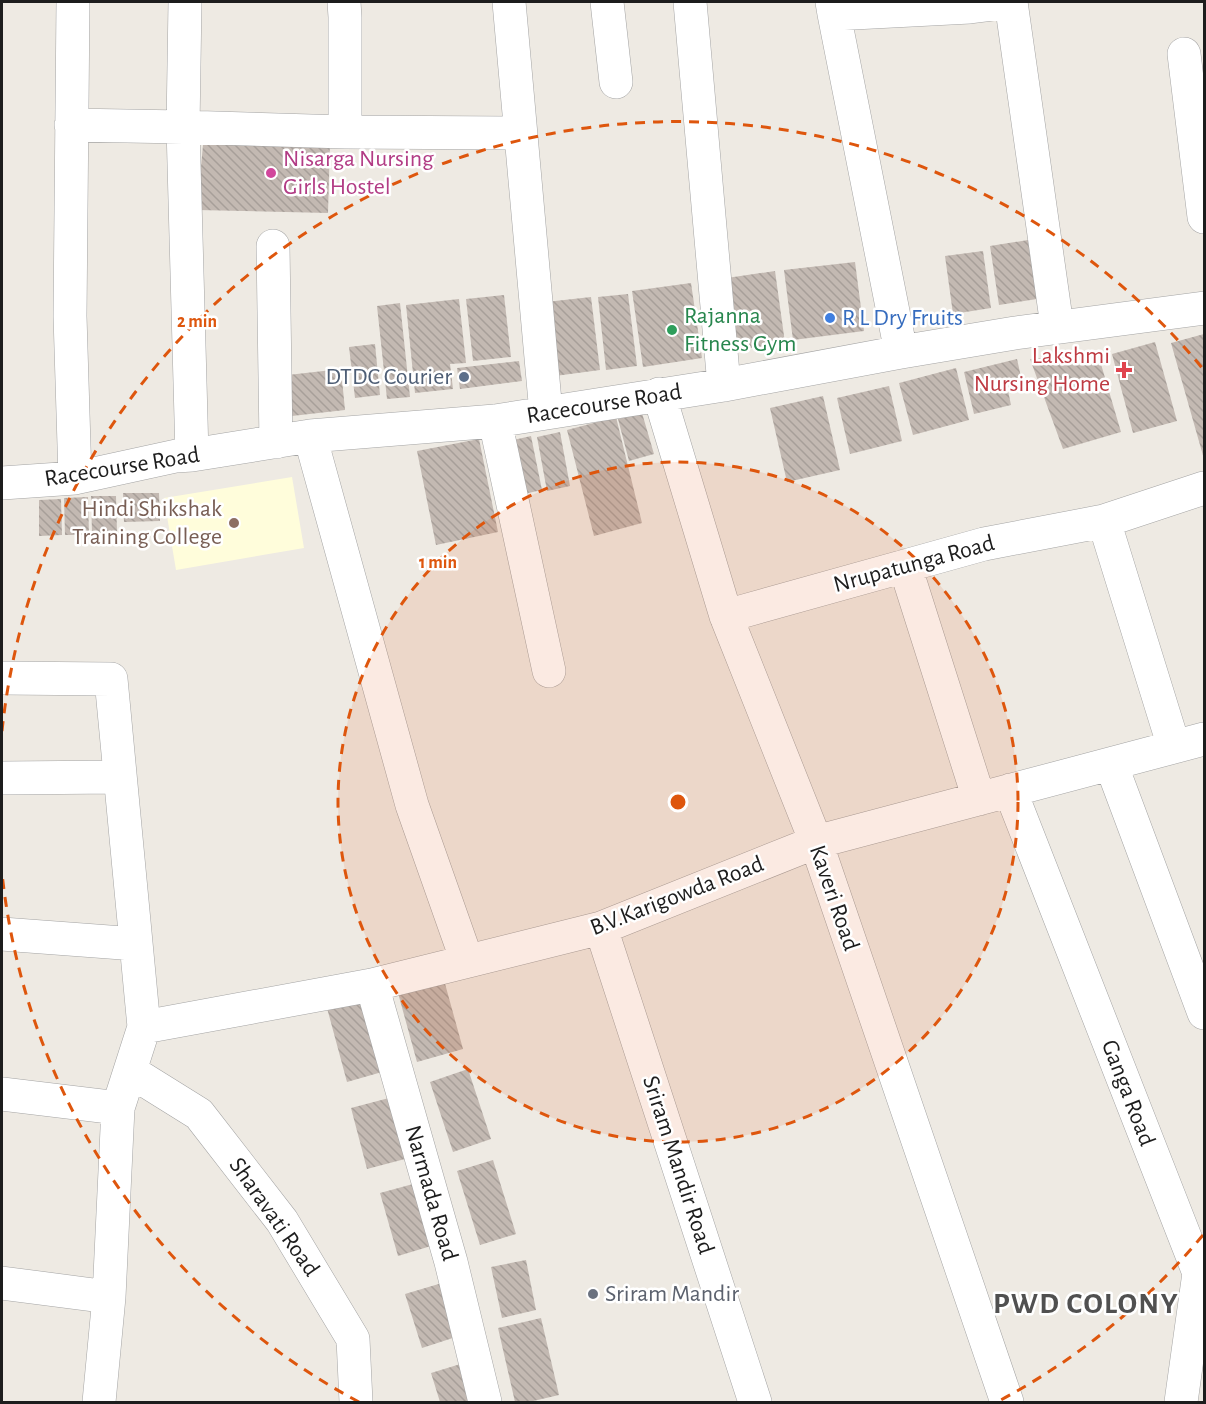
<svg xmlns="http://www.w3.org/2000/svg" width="1206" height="1404" font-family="'Alegreya Sans',sans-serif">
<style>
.education{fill:#fffddb}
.building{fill:url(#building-back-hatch)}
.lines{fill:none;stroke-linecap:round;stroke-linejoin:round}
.minor-casing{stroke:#a4a4a4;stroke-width:34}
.minor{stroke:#fff;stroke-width:33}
.ring{fill:none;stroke:#de560d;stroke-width:3;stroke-dasharray:10 8}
.hotel-dot{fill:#d1479c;stroke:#fff;stroke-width:2}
.shop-dot{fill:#3f7fe0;stroke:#fff;stroke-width:2}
.leisure-dot{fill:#2e9e5b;stroke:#fff;stroke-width:2}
.health-dot{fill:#e0444e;stroke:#fff;stroke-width:2}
.service-dot{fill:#5c6f8a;stroke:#fff;stroke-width:2}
.education-dot{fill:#8d6e63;stroke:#fff;stroke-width:2}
.worship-dot{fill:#6b7280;stroke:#fff;stroke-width:2}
.labels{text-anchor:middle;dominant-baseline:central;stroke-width:5;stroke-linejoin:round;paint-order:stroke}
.hotel-label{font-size:24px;fill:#b23c85;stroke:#fff;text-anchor:start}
.leisure-label{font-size:24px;fill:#27864d;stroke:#fff;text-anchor:start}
.shop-label{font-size:24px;fill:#366cbe;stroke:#fff;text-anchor:start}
.health-label{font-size:24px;fill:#be3a42;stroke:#fff;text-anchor:end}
.service-label{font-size:24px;fill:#4e5e75;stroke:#fff;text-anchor:end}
.street-label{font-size:24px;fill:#1d1d1d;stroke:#fff}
.education-label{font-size:24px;fill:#785e54;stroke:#fff;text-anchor:end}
.worship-label{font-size:24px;fill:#5b616d;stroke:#fff;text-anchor:start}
.district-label{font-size:30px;font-weight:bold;letter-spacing:1.5px;fill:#505050;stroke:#fff}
.centre{fill:#de560d;stroke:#fff;stroke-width:3}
.ring-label{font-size:18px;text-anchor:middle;font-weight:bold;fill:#de560d;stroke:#fff;stroke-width:5;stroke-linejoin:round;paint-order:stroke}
</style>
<defs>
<pattern id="building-back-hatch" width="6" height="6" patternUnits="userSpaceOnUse" patternTransform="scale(1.5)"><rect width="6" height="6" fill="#c3b9b2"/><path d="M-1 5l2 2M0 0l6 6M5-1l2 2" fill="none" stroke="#a79f99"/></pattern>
</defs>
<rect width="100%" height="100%" fill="#eeeae3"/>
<path class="education" d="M292,477L304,548L176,570L164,498Z"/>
<path class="building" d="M330,142L328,213L197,210L203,145Z
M1028,240L1037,299L999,305L990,246Z
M983,251L991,308L953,314L945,256Z
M855,262L864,331L793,340L784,270Z
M775,271L785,343L737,350L727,278Z
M691,283L702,358L643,367L632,291Z
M628,294L637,366L606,370L598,297Z
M504,295L511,357L473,361L466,299Z
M591,297L600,370L555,376L546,302Z
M459,299L466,363L450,364L453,389L415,393L406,305Z
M400,303L410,397L387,399L377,306Z
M1204,334V459L1171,343Z
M1155,342L1177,421L1133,433L1112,354Z
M375,344L380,395L355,398L349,347Z
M1098,354L1121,432L1063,449L1030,359Z
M1017,359L1021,377L1006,381L1011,405L974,414L964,372Z
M519,361L522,381L460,389L457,368Z
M956,368L969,420L913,435L899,383Z
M341,369L345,410L283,417L279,376Z
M889,386L902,441L850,454L837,398Z
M823,396L840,470L787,482L770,408Z
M642,413L654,454L629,461L618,419Z
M616,417L642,523L594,536L567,430Z
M560,432L570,486L547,491L537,437Z
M531,436L542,490L519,495L509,441Z
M479,439L498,532L436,545L417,451Z
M123,493H159L160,521L124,522Z
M91,496H116L117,532L92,533Z
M88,497L89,535H65L64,498Z
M61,499L62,535L39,536V500Z
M444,980L463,1049L417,1062L398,993Z
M362,998L382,1072L347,1082L327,1008Z
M468,1069L491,1139L453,1152L430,1082Z
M389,1098L405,1159L367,1169L351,1108Z
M493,1160L516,1234L480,1245L457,1171Z
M413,1184L431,1246L398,1256L380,1193Z
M526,1260L536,1310L502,1318L491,1267Z
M442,1283L459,1336L422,1348L405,1294Z
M541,1318L559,1395L529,1402H515L498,1328Z
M467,1362L479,1402H440L431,1373Z"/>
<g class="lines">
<g class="minor-casing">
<path id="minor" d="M73,2L70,316L75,478
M344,2L345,17V132L520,133
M509,2L546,413
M607,2L616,82
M690,2L724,385
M832,2L834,14L970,7L1010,2
M1011,2L1057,326
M834,14L901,352
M1184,54L1204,217
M71,125L183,127L185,2
M273,246L276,442
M659,394L726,616L816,842L1007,1402
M495,421L549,671
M310,436L412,805L467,961
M192,455L183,127L345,132
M2,483L75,478L176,456L192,455L310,436L495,421L724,385L901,352L1015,333L1204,308
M1104,521L1174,747
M905,566L979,799
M726,616L984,544L1104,521L1204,488
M2,678L111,679L144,1027L118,1108L109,1297L99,1402
M1111,764L1204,1013
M2,778L120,777
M1010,790L1199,1273L1181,1402
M601,928L755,1402
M2,934L136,944
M372,985L451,1262L485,1402
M144,1027L372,985L601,928L816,842L1204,739
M130,1071L199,1114L282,1221L353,1339L356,1402
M2,1094L118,1108
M2,1283L109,1297"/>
</g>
<use href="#minor" class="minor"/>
</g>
<circle cx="678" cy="802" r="340" fill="#de560d" fill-opacity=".12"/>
<g class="ring">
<circle cx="678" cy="802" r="340"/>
<path d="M1203 1235A680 680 0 0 1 997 1402M359 1402A680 680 0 0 1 2 873M2 731A680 680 0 0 1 1203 369"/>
</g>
<circle class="hotel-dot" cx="271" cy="173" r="6"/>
<circle class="shop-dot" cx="830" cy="318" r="6"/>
<circle class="leisure-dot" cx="672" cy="330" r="6"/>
<path class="health-dot" d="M1121 361h6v6h6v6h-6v6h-6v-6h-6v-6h6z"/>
<circle class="service-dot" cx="464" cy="377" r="6"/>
<circle class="education-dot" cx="234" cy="523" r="6"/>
<circle class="worship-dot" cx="593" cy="1294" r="6"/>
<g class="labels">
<g class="hotel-label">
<text x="283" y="159">Nisarga Nursing<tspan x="283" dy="28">Girls Hostel</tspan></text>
</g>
<g class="leisure-label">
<text x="684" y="316">Rajanna<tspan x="684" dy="28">Fitness Gym</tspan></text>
</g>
<g class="shop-label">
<text x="842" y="318">R L Dry Fruits</text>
</g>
<g class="health-label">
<text x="1110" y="356">Lakshmi<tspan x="1110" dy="28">Nursing Home</tspan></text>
</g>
<g class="service-label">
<text x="452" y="377">DTDC Courier</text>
</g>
<g class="street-label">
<text transform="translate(604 404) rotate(-9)">Racecourse Road</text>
<text transform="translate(122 467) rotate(-9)">Racecourse Road</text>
<text transform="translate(914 564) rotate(-15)">Nrupatunga Road</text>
<text transform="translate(677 896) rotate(-21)">B.V.Karigowda Road</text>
<text transform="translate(834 898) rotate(71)">Kaveri Road</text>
<text transform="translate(1128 1093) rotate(69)">Ganga Road</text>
<text transform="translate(678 1165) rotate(72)">Sriram Mandir Road</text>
<text transform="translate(431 1193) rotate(74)">Narmada Road</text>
<text transform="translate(274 1217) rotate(55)">Sharavati Road</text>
</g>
<g class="education-label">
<text x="222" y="509">Hindi Shikshak<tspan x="222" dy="28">Training College</tspan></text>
</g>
<g class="worship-label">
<text x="605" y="1294">Sriram Mandir</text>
</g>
<g class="district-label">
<text x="1086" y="1304">PWD COLONY</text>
</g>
</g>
<circle cx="678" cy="802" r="9" class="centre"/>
<g class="ring-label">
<text x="197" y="327">2 min</text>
<text x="438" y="568">1 min</text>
</g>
<rect width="1206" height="1404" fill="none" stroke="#1d1d1d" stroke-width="6"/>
</svg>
